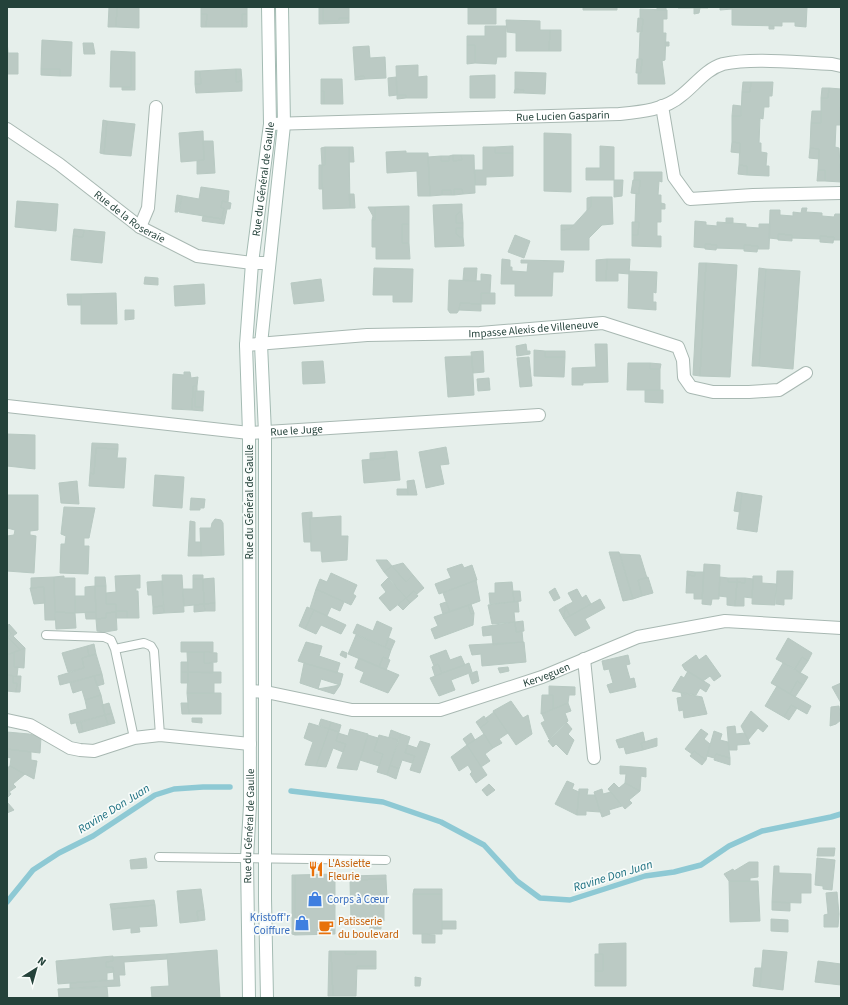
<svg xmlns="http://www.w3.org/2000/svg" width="848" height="1005" font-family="'Source Sans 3',sans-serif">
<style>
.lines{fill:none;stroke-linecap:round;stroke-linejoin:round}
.stream{stroke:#8ec9d4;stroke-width:5.5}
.building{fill:#bbcac4;stroke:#b8c9c2}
.service-casing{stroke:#a8b8b2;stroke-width:10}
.minor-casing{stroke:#a8b8b2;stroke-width:14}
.secondary-casing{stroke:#a4bbb3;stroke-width:14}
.service{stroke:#fff;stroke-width:8}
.minor{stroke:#fff;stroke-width:12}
.secondary{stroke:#fff;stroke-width:12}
.labels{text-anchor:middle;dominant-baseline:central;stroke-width:3.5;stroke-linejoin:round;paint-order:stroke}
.street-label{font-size:11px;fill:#24423a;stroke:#f7fbf9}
.food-label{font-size:11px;fill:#c56008;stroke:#f7fbf9;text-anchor:start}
.shop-label{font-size:11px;fill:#366cbe;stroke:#f7fbf9;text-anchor:start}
.water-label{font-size:12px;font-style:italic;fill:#1c6f80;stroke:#f7fbf9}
</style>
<rect width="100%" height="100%" fill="#e6efeb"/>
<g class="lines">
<path class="stream" d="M291,791L383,802L441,822L484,845L517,881L540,898L570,900L645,876L674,872L701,865L729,846L762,831L831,817L841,814
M7,902L33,870L59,853L93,836L155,795L174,789L203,787H230"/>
</g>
<path class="building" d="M109,7H117L116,27H108Z
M117,7H139V28L116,27Z
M201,7H247V14H242V27H206L207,14H201Z
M319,7H323V21H339V18H349V23L319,24Z
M323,7H349V18H339V21H323Z
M468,7H496V24H468Z
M583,7H617V10H583Z
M657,7H666V10H657Z
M678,7H708V8H678Z
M720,7H732V9L720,10Z
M732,7H807L806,27L795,26V22H782V26L732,25Z
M694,8H700L699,13L694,14Z
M640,9L667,10V19H663V33H666L665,60L662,61L665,84H638V73H641L642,59H639L640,33L642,32L643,19L640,18Z
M201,14H207L206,27H201Z
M242,14H247V27H242Z
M638,18L643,19L642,32H637Z
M506,20L540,21V30H550L549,51H516V33L507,32Z
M769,25L774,26V29H769Z
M485,26H506V57H497L496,64L475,63V45H467V36H485Z
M550,30H561V51H549Z
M7,40L8,53H18V74H7Z
M42,40L72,42L71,76H60V69H41Z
M665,42H669V46H665Z
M83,43H93L95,54H84Z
M467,45H475V63L467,64Z
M369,46L370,58L385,57L386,78L365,79L364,76L355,77L353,47Z
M111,51L131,52V87H110Z
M131,52H135V90H122V87H131Z
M637,59H642L641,73H636Z
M418,65V77L427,76V98H406V95H397L396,66Z
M41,69H60V76L41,75Z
M236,69H241L242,81L236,82Z
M236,69V82L242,81V91L196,93L195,84H201L200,71Z
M195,71H200L201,84H195Z
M515,72L546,73L545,94L523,93L524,90L515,89Z
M495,75V98H470V76Z
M364,76L365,79L355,80V77Z
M396,77L397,95L389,96L388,78Z
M321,79H342L343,104H324V91H321Z
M743,82H751L750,92H742Z
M751,82H773L772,96H769V107H764L763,119L760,118L759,143H761V152L767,153L766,166H769V176L747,175V166L739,165L740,143L732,142V116H741L742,92H750Z
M822,88H829L828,98H821Z
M829,88L841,89L840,125H836L835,147L839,148L841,182L825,181V170H818L819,149L810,148L811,123H821V98H828Z
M515,89L524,90L523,93H514Z
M321,91H324V104H321Z
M397,95H406V98L397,99Z
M733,105L741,106V116H732Z
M812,111H821V123H811Z
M103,120L107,121L104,154L100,153Z
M107,121L135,124L131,156L104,154Z
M203,131L204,160L181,162L179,133Z
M544,133L571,134V192L544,191Z
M203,141H213L215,173L197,174V161L204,160Z
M732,142L740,143V153L731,152Z
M513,146V153H495V147Z
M600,146L614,147V180H586V168H600Z
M325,147V165H322L321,148Z
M325,147H349L350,208L323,209L322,165H325Z
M349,147H353L354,162H349Z
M483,147H495V153H513V176L486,177V185H475V170H483Z
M810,148L819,149V159L809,158Z
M406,151V153H428L430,196H418L417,171L387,173L386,152Z
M453,155V161L462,160L461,155H474L475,193L463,194L462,189H454V195H451V190H442V195L430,196L428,157L441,156V161H449V156Z
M453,155H461L462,160L453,161Z
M441,156H449V161H441Z
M319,165H322V189H319Z
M739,165L747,166V175L738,174Z
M818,170H825V181H817Z
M634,172H662V182L659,181L658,195H661V222H657V236H661V247L632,246V235H638L639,222H635L636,193L639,194L640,180H634Z
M614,180H623L622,196L614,197Z
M633,180H640L639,194L631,193Z
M201,187L229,191L228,202L222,201L221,208H224L222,219L179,212L182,196L199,199Z
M454,189H462L463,194L454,195Z
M442,190H451V195H442Z
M349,194H354L355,208H350Z
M177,195L182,196L178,212H175Z
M591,197H612L613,224L602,225L589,238V250H561V230L570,229L591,206Z
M591,197V206L587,211V198Z
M17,201L58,204L56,231L15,227Z
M222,201L231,203L230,209H227L224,224L202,221L203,216L222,219L224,208H221Z
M661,203L665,204V209H661Z
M462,204V212H459L456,216V223H463V228H456V234L460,237H463L464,246L435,247L433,205Z
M409,206V224H402V243H409L410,259H376V247H372V220H375V207Z
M368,207H375V220H372L373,216Z
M802,208H807L806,212L822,213V216L834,217L835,214H841V240H834V237L820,236V239L792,238V235L778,234V239L769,238L770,210H780V215L793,216V212L801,213Z
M459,212H462L463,223H456V216Z
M726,218H733V223H726Z
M695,221L706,222V225L717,226V222L746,224V227L759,228V224H770L769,249H758V246L744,245V249L716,248L717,245L705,244V248L694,247Z
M632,222H639L638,235H632Z
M402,224H409V243H402Z
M561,225H574L570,229L561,230Z
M456,228H463V237H460L456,234Z
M74,229L84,230L83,237L73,236Z
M84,230L105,232L102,263L71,260L73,236L83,237Z
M778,234L792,235V241L778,240Z
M515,235L530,241L524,258L508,252Z
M820,236L834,237L833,243L820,242Z
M705,244L717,245L716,250L705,249Z
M744,245L758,246L757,252L744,251Z
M502,259L510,260V267H512V271L527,272L528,263H521V260L564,261L563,272H553L552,296H515V284H501Z
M607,259L606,281H596V260Z
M607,259H630L629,274L618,273V281H606Z
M699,263H706L700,376L693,375Z
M706,263L737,265L730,377L700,376Z
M374,268L413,269L412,302H393V295H373Z
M464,268H477L476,281L463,280Z
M759,268L766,269L759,366H752Z
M766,269L800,271L793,369L759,366Z
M629,271L657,272L656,293L653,292V302H656V310L628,308Z
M481,274L491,275L490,293H481V304L460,303L459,310L457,313H450L448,310L449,280L481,281Z
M145,277L158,278V285L144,284Z
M321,279L324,301L294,304L291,283Z
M204,284L205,304L175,306L174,286Z
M116,293L117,324H81V294Z
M481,293H495V304H481Z
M67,294H81V305H68Z
M460,303L481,304V311L459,310Z
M125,310H134V319L125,320Z
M526,344L527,351H530V354L517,356L516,346Z
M595,344H607L608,382L583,383V385H572V368L596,367Z
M534,350L545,351V357H565L564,377L534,376Z
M483,351L484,372L473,373L471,352Z
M545,351H565V357H545Z
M472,356L474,395L448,397L445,357Z
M529,357L532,386L520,387L517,358Z
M323,361L325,383L303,384L302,362Z
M628,363H650V369H660V390H627Z
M650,363L661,364L660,369H650Z
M184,372H190L191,378L198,377L197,386H193L192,410L172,409L173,374L184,375Z
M489,378L490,390L478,391L477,379Z
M193,386H197V391H195V407H203V411L192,410Z
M645,390H663V403L645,402Z
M195,391H204L203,407H195Z
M7,434L35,435V469L7,466Z
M92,443L118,444V449L96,448L94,474L90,473Z
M446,447L449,464L440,465L444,484L426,488L419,452Z
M96,448L118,449L117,458H126L124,488L89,486L90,473L94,474Z
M397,451L400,480L364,483L362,460L385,458V452Z
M385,452V458L370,460V453Z
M155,475L184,477L182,508L153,506Z
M414,480L417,495H408L407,481Z
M77,481L79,504L61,503L59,483Z
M397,489H407L408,495H397Z
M737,492L742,493L740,512L734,511Z
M742,493L762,496L757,532L737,529Z
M7,495H38V530L30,531V535L36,536L34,573L7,571V536L14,535L15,530L7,528Z
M191,498L205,499L204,508H200V510H190Z
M64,507L95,508L89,538H84V546H89L88,574L60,573L61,544H65L66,536L61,534Z
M312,512V518H310L311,542H304L302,513Z
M341,516V536H348L347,560L322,562L321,551H311L310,518Z
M215,519L221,520L223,523L224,555L201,556L200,528H211L212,523Z
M190,521L195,522V542H201V556H188Z
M609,552H619L633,599L623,601Z
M620,554L640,555L647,578L638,580L642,596L633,599Z
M376,560H387L392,566L384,572Z
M403,563L413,575L406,582L392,566Z
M462,564L464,568L472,565L477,580L439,594L435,584L451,578L447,569Z
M704,564L720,565L719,599H712L711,605L702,604Z
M392,566L406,582L413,575L424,588L417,594L414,591L406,598L384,572Z
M687,571L695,572V576L687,575Z
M777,571H793L792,599H784V605L776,604Z
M695,572H704L702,599H694V593H686L687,575L695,576Z
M331,573L357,585L353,594L356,596L351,605L316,589L320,579L327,582Z
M140,575V588H136V591H138L139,618H127V611H116V604H106V593L116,592L115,576Z
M162,575H182L184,612L164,613Z
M193,575H203V579H193Z
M64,576V578H75V613L55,612L54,577Z
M753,576H762V583L776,584L775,605L752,604Z
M54,577L55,620H45L44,587L31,588V578Z
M95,577H105L106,586H95Z
M648,577L653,593L642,596L638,580Z
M720,577L728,578V582H737L735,606L727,605V597L719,596Z
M214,578L215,603L204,604L203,579Z
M388,578L406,598L390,611L379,598L386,592L381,585Z
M728,578H737V582H728Z
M737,578H745V583L737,582Z
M745,578L753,579L752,598L744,597V606H735L737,582L745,583Z
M193,579H203L204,604L184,606L183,589H193Z
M476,580L480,601L450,612L443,593Z
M162,581L163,606L153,607L152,595H148L147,582Z
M512,582L514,602L490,604L489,593H495V583Z
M95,586H106V604H116V612L106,613V618L96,619Z
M95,586L96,612L75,613V596H85V587Z
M44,587L45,603L34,604L30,588Z
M555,588L560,598L554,601L549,592Z
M316,589L344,602L340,611L331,607L327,616L310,608Z
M577,589L582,598L586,595L591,604L570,616L565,606L573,602L568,593Z
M414,591L418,596L410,603L406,598Z
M513,591H520L521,601L514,602Z
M406,598L410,603L403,610L398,605Z
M600,599L605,608L585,619L590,628L575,636L564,619Z
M518,601L519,612H514L515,622L492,624L488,605Z
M446,602L450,612L443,614L440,604Z
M215,603V611H205L204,604Z
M204,604L205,611L194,612V605Z
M471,604L474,613L471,614L468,605Z
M468,605L471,614L474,613L473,625L435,639L431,629L438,626L434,617Z
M163,606L164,613L153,614V607Z
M565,606L564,619L559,610Z
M565,606L570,616L564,619Z
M307,607L314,610L305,629L299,626Z
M314,610L346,625L341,634L321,625L316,634L305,629Z
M116,611H127V618H116Z
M55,612L75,613L76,628L56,629Z
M85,612H96V619H86Z
M116,612L117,630L105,632L97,631L96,619L106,618V613Z
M377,621L392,628L385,647L353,633L357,624L373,631Z
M523,621L524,631L516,632L515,622Z
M515,622L516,632L522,631L523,642L493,645L492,635L483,636L482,627Z
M9,624L17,633L13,636L25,648L20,650L8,637L11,634L7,628Z
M7,628L11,634L8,637L20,650L7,655Z
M356,635L391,650L388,659L383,657L379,667L348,654Z
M389,638L395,641L391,650L385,647Z
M788,638L812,653L808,661L802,657L795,669L776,659Z
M181,642H213V652H181Z
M306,642L322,646L319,656L340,663L337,673L298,661Z
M524,642L526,662L482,666L481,654L472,655L469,645Z
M94,644L96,654L89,656L87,646Z
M87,646L89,656L82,658L84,668L68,672L62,653Z
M25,648L24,668L14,667V652Z
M446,650L450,660L461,656L465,665L442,673L438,664L434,666L430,656Z
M342,651L347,653L346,658L340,655Z
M14,652V667H18L17,676L7,675V655Z
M187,652H204V663H213V673L188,672Z
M204,652L217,653V662L204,663Z
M96,654L102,674L60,685L58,676L84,668L82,658Z
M628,655L630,664L626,665L630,679L634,678L636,687L610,693L607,685L613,683L609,669L604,670L602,661Z
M696,655L699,660L706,655L721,676L714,681L710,676L703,681L685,670L682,665Z
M383,657L390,660L386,670L379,667Z
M802,657L808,661L800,673L795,669Z
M359,658L399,675L388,693L360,682L364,672L355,668Z
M181,662H188V672H181Z
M304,663L343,674L340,685L321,679L318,689L300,683Z
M469,663L472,672L451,680L455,690L439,696L430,678Z
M783,663L808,677L803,685L797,681L790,694L771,683Z
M438,664L442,673L435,676L432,667Z
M508,667L509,671L500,673L498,668Z
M477,671L479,681L472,684L469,674Z
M688,671L710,685L706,692L700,688L696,695L672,691L681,676L684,678Z
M181,672H188V683H181Z
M188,672H221V683H214V693H187Z
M102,674L104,684L97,686L94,676Z
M7,675L13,676V683H17L16,692L7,691Z
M13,676H21L20,692H16L17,683H13Z
M94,676L101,695L85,700L82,690L73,693L70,683Z
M797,681L803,685L795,697L790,694Z
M841,683V703L832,687Z
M340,685L334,694L318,689Z
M549,686L575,687V695H569L568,703L553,709V695H549Z
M777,686L811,706L807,714L791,705L784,717L765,706Z
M187,693H221V714H189Z
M681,693L702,697L707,714L684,718L683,710L679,711L677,698L682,697Z
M101,695L105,715L71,724L69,714L87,709L85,700Z
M542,695H553V709L541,714Z
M511,701L523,718L528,715L532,734L516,745L493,711Z
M109,703L112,713L105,715L102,705Z
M181,703H188L189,714H182Z
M568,703L571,711L565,713L568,721L549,739L541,723L545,721L542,714Z
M791,705L797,708L789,720L784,717Z
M839,706L841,720L836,724L830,726L831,707Z
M751,711L768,726L763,732L758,728L748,740L741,726Z
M494,712L508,733L499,739L502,743L493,748L480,728L488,722L486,718Z
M112,713L115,723L108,725L105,715Z
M105,715L108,725L83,732L81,722Z
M484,716L488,722L480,728L476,722Z
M192,718H202V723L192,722Z
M321,719L331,722L329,729L319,725Z
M81,722L83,732L79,733L76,723Z
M331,722L341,725L339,732L329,729Z
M309,723L329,729L316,766L305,765L313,742L304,738Z
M567,723L572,729L568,734L574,740L567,755L556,744L553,747L548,741Z
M735,726L736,734L745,733L750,744L737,745V750H729L727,727Z
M329,729L339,732L336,741L346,744L343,752L333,748L326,767L316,766Z
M350,729L368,734L357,770L337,768L346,744L336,741L338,733L348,736Z
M701,729L708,734L704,739L710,744L706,760L694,751L692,754L685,749Z
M391,730L401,734L398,740L389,737Z
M714,731L722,734L720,740L728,742L730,758L716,754L714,758L707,756Z
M7,732L29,734L41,737L40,753L7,749Z
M643,732L645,742L641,743L643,750L626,754L624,747L619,748L616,740Z
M471,733L475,740L467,745L463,739Z
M401,734L410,737L405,753L415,756L412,763L402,760L399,769L390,765Z
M484,734L493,748L485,754L490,761L481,767L467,745Z
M368,735L378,738L374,751L383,754L379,766L360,760Z
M379,735L398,740L387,775L377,772L383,754L374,751Z
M657,738V746L643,750L641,743Z
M420,741L430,744L420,773L410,770L415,756L405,753L408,745L417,748Z
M467,745L487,775L476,783L470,774L472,772L468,765L459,771L451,757Z
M7,749L31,752V760L37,761L34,779L10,766L11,758L7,757Z
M694,751L706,760L702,765L690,756Z
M716,754L730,758V765L714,760Z
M390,765L399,769L396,779L387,775Z
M10,766L25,774L13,784L16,787L9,792L7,789V768Z
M620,766L646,768V777L641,776L640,791L625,783L626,774H620Z
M567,781L574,784L572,789L579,792L577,815L555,804Z
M614,783L619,788L625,783L640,791L629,800L632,803L625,809L608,789Z
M489,784L495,790L487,796L482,790Z
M7,789L11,794L7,798Z
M579,789H588L587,795H595L600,812L586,811V815H577Z
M602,789L603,794L611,792L622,806L609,810L610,814L602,817L594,792Z
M7,802L14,810L7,813Z
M818,848H835L834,856H817Z
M146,858L147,868L131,869L130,860Z
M817,858L835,860L832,890L823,889V886L815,885Z
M749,862H758V877L750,878V881H729L724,874L733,869L734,871Z
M774,866H779V873L811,874V893H801V903L772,902Z
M335,874V934L295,935V875Z
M292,875H295V935L292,934Z
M386,875V879L350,880V876Z
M386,879L387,898H384V921L351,922L350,880Z
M729,881H758L760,921L730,922Z
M201,889L204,910L197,911L198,921L180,923L177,891Z
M414,889H442V894H413Z
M837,892L839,914L838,927H824V915L828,914L826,893Z
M413,894H442V934H413Z
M154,900L155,905L111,909L110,904Z
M772,902L790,903V911L772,910Z
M155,905L157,926L139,927L140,932L131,933V928L113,930L111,909Z
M204,910L205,920L198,921L197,911Z
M771,919L788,920V932L771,931Z
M442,921H456V929H442Z
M381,923V929H370V924Z
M422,934L435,935V943H422Z
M626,943V986H595V971H603V954H599V944Z
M217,950L220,998H152L151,987L169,986L167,954Z
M763,950L787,952L783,990L760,987Z
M329,951H331L333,996H328Z
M331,951H345V954H356V951H376V966H357L356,996H333Z
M345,951H356V954H345Z
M167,954V959L124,962L125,975H119L120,986L70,988V983L114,980L113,967H106V962L113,961V957Z
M595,954H603V971H595Z
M113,956V961L106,962V967H113L114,972L107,973V980L58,984L56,961Z
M818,961L841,964V985L815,982Z
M357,966H376V969H357Z
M755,968H762L760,987L753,986Z
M415,977L421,978L420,986H415Z
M107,987L108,998H59L58,989Z"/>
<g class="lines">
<g class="service-casing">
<path id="service" d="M46,635L104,637L111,640L115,649L134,738
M115,649L144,643L151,646L154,651L160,735
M159,857L386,860"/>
</g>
<g class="minor-casing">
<g id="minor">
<path d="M662,106L674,177L690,199L753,195L841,193"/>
<path id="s1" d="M270,124L619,114C641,112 665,110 682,95C695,85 706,69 723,64C754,57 800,63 832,64L841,66"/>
<path id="s2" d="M7,129L59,164L140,227L197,256L252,263H269"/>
<path d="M140,227L148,208L156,107"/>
<path id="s3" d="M246,345L367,335L480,333L603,323L678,347L683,360L684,377L691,387L713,392H749L779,390L806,373"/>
<path id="s4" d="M7,406L249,433L539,415"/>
<path d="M584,659L594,758"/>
<path id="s5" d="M250,691L266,692L352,710H440L542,677L638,637L725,621L841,628"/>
<path d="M7,720L30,725L70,748L80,750L94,751L134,738L160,735L250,744"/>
</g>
</g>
<g class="secondary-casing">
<g id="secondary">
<path id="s6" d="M249,998L247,858L250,805L249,433L246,345L252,263L270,124L268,7"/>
<path d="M267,998L265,899V433L261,344L284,125L282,7"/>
</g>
</g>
<use href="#service" class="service"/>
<use href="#minor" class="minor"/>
<use href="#secondary" class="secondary"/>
</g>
<defs>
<g id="restaurant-bare" transform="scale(1.2)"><path d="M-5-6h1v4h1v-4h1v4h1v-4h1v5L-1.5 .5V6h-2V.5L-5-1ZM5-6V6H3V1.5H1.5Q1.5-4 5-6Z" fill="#e8710a" stroke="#f7fbf9" stroke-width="2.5" paint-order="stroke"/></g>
<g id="shop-bare" transform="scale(1.2)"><path d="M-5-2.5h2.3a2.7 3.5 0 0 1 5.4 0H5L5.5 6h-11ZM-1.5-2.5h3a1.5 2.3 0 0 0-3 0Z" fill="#3f7fe0" stroke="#f7fbf9" stroke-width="2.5" paint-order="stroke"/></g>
<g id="cafe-bare" transform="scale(1.2)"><path d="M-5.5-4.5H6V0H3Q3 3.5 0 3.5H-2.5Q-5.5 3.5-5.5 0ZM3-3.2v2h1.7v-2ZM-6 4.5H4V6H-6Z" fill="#e8710a" stroke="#f7fbf9" stroke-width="2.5" paint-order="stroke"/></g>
</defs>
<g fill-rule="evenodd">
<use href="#restaurant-bare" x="316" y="869"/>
<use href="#shop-bare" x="315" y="899"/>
<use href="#shop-bare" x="302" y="923"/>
<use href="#cafe-bare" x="326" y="927"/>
</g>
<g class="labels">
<g class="street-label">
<text stroke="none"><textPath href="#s1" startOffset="293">Rue Lucien Gasparin</textPath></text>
<text stroke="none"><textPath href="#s6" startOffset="820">Rue du Général de Gaulle</textPath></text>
<text stroke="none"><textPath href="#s2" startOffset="151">Rue de la Roseraie</textPath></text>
<text stroke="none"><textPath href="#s3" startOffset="288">Impasse Alexis de Villeneuve</textPath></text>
<text stroke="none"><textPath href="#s4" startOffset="291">Rue le Juge</textPath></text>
<text transform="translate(249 502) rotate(-90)">Rue du Général de Gaulle</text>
<text stroke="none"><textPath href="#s5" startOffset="304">Kerveguen</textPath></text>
<text stroke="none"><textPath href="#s6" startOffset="172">Rue du Général de Gaulle</textPath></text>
</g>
<g class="food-label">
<text x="328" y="863">L'Assiette<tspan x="328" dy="13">Fleurie</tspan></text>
<text x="338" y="921">Patisserie<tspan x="338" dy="13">du boulevard</tspan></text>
</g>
<g class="shop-label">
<text x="327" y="899">Corps à Cœur</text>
<text x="290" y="917" text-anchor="end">Kristoff'r<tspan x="290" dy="13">Coiffure</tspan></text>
</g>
<g class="water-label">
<text transform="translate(114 809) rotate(-32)">Ravine Don Juan</text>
<text transform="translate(613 876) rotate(-17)">Ravine Don Juan</text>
</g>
</g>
<rect width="848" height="1005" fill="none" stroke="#24423a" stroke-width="16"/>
<g transform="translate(36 969) rotate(37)" stroke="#f7fbf9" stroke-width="3" paint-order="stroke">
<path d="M0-3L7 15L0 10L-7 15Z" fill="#24423a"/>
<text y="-6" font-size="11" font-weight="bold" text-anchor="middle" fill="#24423a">N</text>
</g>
</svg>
